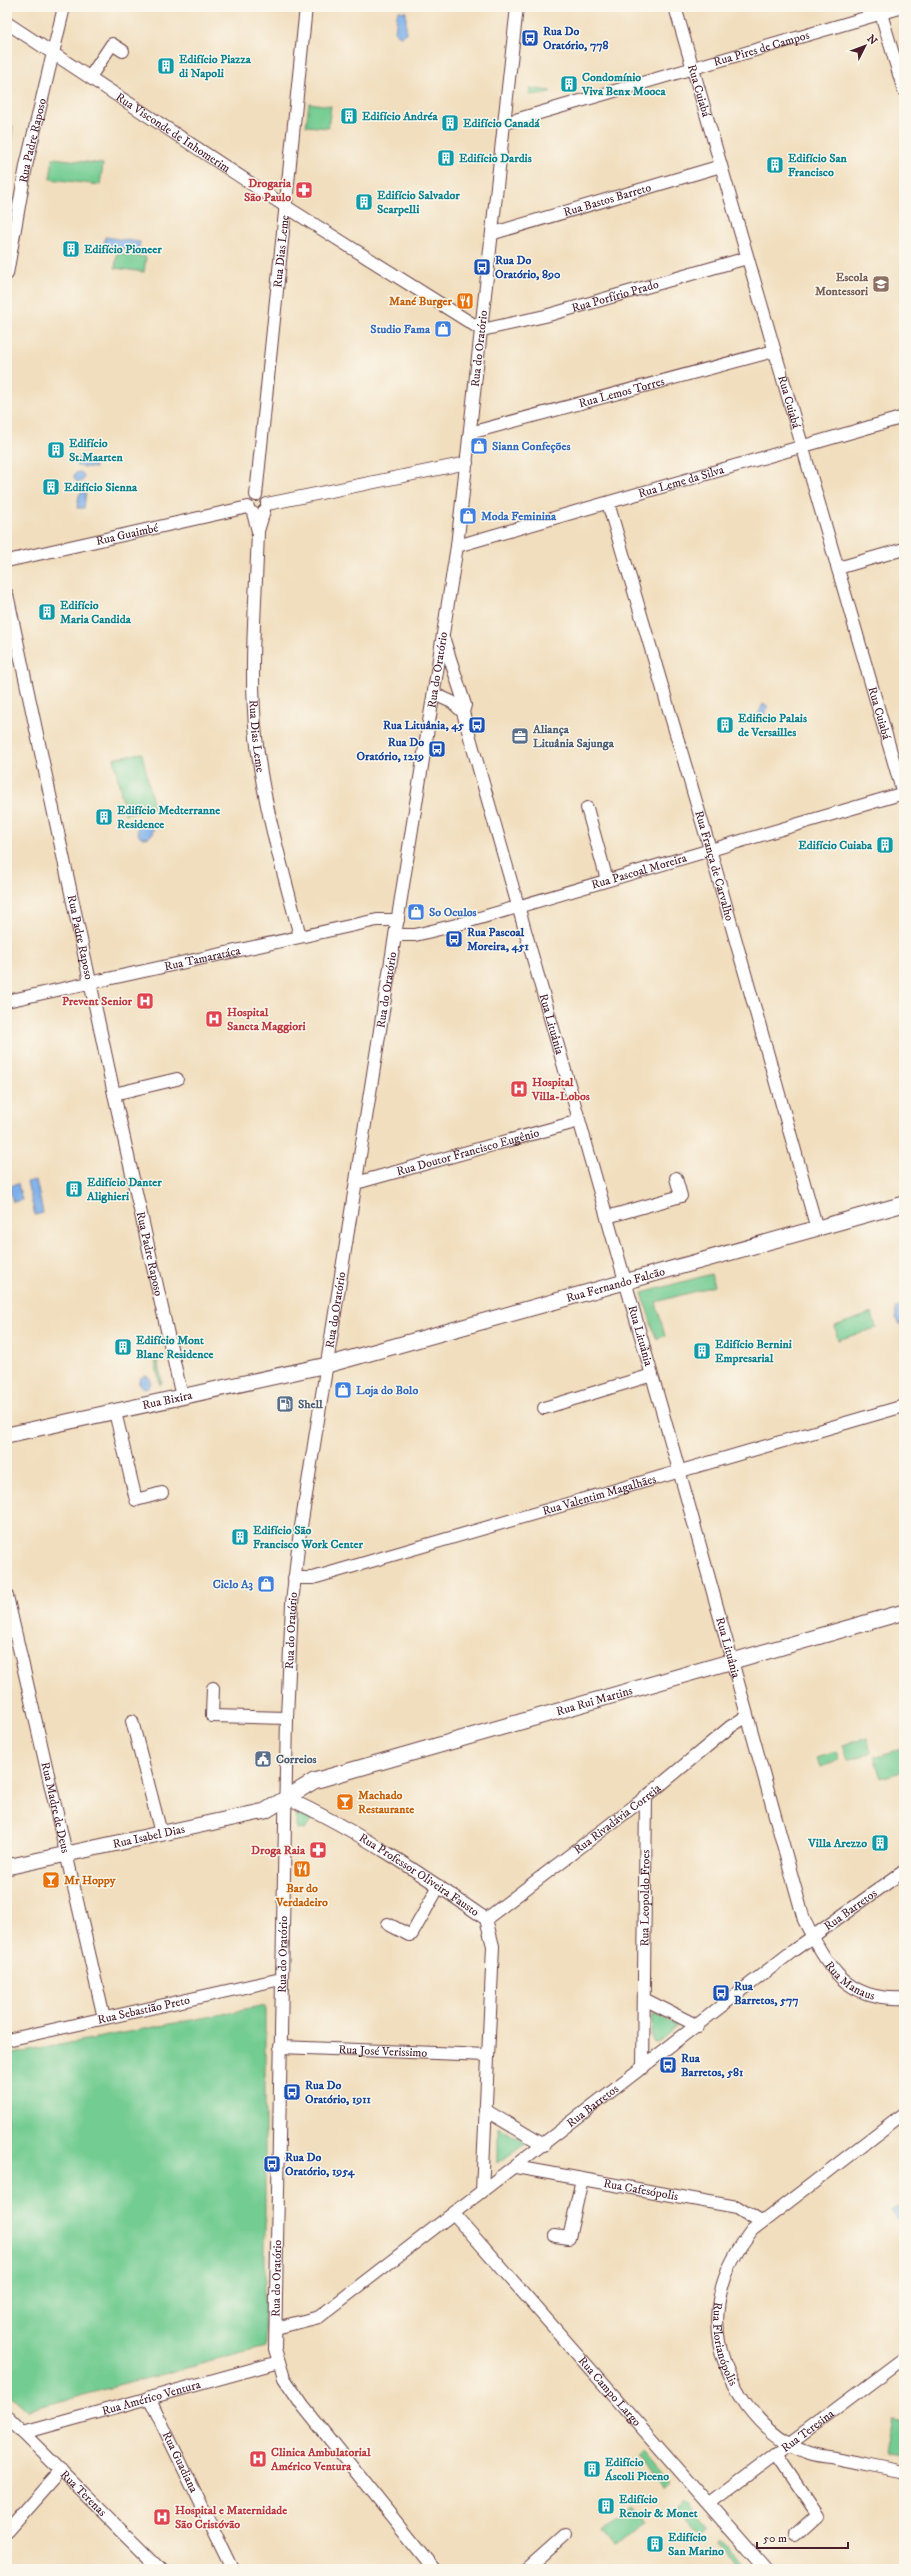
<svg xmlns="http://www.w3.org/2000/svg" width="911" height="2576" font-family="'IM FELL DW Pica',serif">
<style>
.green{fill:#73cc92;stroke:#5e765e}
.water{fill:#7db0ea;stroke:#64688a}
.lines{fill:none;stroke-linecap:round;stroke-linejoin:round}
.minor-casing{stroke:#633c41;stroke-width:14}
.major-casing{stroke:#633c41;stroke-width:17}
.minor{stroke:#fff;stroke-width:12}
.major{stroke:#fff;stroke-width:15}
.labels{text-anchor:middle;dominant-baseline:central;stroke-width:3;stroke-linejoin:round;paint-order:stroke}
.transit-label{font-size:12px;font-weight:bold;fill:#164399;stroke:#fbf7ec;text-anchor:start}
.street-label{font-size:12px;fill:#4a1f2b;stroke:#fbf7ec}
.culture-label{font-size:12px;font-weight:bold;fill:#0d838f;stroke:#fbf7ec;text-anchor:start}
.health-label{font-size:12px;font-weight:bold;fill:#be3a42;stroke:#fbf7ec;text-anchor:start}
.education-label{font-size:12px;font-weight:bold;fill:#785e54;stroke:#fbf7ec;text-anchor:end}
.food-label{font-size:12px;font-weight:bold;fill:#c56008;stroke:#fbf7ec;text-anchor:start}
.shop-label{font-size:12px;font-weight:bold;fill:#366cbe;stroke:#fbf7ec;text-anchor:start}
.service-label{font-size:12px;font-weight:bold;fill:#4e5e75;stroke:#fbf7ec;text-anchor:start}
</style>
<rect width="100%" height="100%" fill="#fbf7ec"/>
<filter id="ink" filterUnits="userSpaceOnUse"><feTurbulence type="fractalNoise" baseFrequency=".025" numOctaves="2"/><feDisplacementMap in="SourceGraphic" scale="8" xChannelSelector="R" yChannelSelector="G"/><feConvolveMatrix kernelMatrix="1 2 1 2 8 2 1 2 1" color-interpolation-filters="sRGB"/></filter>
<filter id="wash" filterUnits="userSpaceOnUse"><feTurbulence type="fractalNoise" baseFrequency=".012" numOctaves="4" result="noise"/><feDisplacementMap in="SourceGraphic" scale="16" xChannelSelector="R" yChannelSelector="G"/><feGaussianBlur stdDeviation="0.9" result="paint"/><feColorMatrix in="noise" values="0 0 0 0 0 0 0 0 0 0 0 0 0 0 0 0 0 1.4 0 .05"/><feComposite in="paint" operator="in"/></filter>
<g filter="url(#wash)">
<rect width="100%" height="100%" fill="#f1debe"/>
<path class="green" d="M530,88L550,91V93L529,95Z
M309,103L331,106L328,128L306,126Z
M7,125L13,126C10,137 14,155 7,164Z
M53,158L103,164L100,185L50,179Z
M117,253L146,257L144,272L115,268Z
M142,753L154,808L125,814L114,758Z
M711,1274L714,1286L656,1302L665,1336L656,1339L642,1293Z
M872,1313L876,1328L838,1340L835,1326Z
M156,1355L162,1382L160,1385L154,1356Z
M867,1738L871,1753L848,1760L843,1745Z
M901,1749L904,1771L881,1778L874,1757Z
M836,1752L839,1761L820,1767L817,1758Z
M303,1815L312,1820L305,1830L296,1829V1816Z
M265,2006V2347L27,2410L7,2392V2055Z
M653,2014H657L677,2026L657,2043H654L652,2039Z
M498,2127L526,2143L498,2163Z
M893,2421L904,2423V2455L886,2451Z
M641,2451L669,2484L664,2489L636,2456Z
M686,2502L709,2528L701,2534L678,2509Z
M630,2505L643,2521L614,2546L600,2530Z
M721,2541L746,2569H740L718,2544Z"/>
<path class="water" d="M399,11L406,12V33L400,36L395,32L397,14Z
M105,237L140,242L138,251L104,246Z
M77,458L90,459L95,465V468L76,466Z
M74 477a5 5 0 1 1 10 0a5 5 0 1 1-10 0Z
M82,492H86L84,508H77L79,495Z
M763,704L768,707L762,719L757,716Z
M137 830a8 8 0 1 1 16 0a8 8 0 1 1-16 0Z
M36,1180L43,1213L35,1215L27,1182Z
M18,1184L22,1200L13,1202L9,1186Z
M904,1306V1327H902L896,1318L895,1308Z
M139 1382a6 6 0 1 1 12 0a6 6 0 1 1-12 0Z
M897,2206L904,2216V2228L891,2211Z"/>
</g>
<g filter="url(#ink)">
<g class="lines">
<g class="minor-casing">
<g id="minor">
<path id="s1" d="M675,7L904,797"/>
<path d="M879,7L904,91"/>
<path id="s2" d="M7,23L285,206L482,330L545,316L747,258"/>
<path d="M90,77L112,44L123,51"/>
<path id="s3" d="M505,123L903,7"/>
<path id="s4" d="M494,233L721,166"/>
<path id="s5" d="M7,274L26,166L64,7"/>
<path id="s6" d="M470,433L774,351"/>
<path id="s7" d="M256,495L306,7"/>
<path id="s8" d="M608,503L710,849L817,1229"/>
<path d="M267,504L467,463"/>
<path id="s9" d="M253,513L258,531C256,599 249,669 256,737C263,804 283,871 300,936"/>
<path d="M258,531L264,511"/>
<path id="s10" d="M457,546L904,417"/>
<path id="s11" d="M7,561L248,507"/>
<path d="M838,568L904,549"/>
<path id="s12" d="M7,594L114,1094L182,1397"/>
<path id="s13" d="M444,640L465,705L463,712L467,727L679,1470L804,1920C828,1967 845,2001 904,1998"/>
<path d="M434,694L452,702L463,712"/>
<path d="M587,808L607,880"/>
<path id="s14" d="M396,935H415L456,925L904,793"/>
<path id="s15" d="M7,1001L377,920H398"/>
<path d="M114,1094L177,1079"/>
<path id="s16" d="M356,1183L579,1121"/>
<path d="M607,1217L681,1196L676,1178"/>
<path d="M544,1408L652,1375"/>
<path d="M115,1412L136,1500L162,1493"/>
<path id="s17" d="M294,1578H313L904,1406"/>
<path id="s18" d="M7,1596L104,2018"/>
<path d="M213,1688L212,1716L287,1718"/>
<path d="M132,1721L161,1833"/>
<path id="s19" d="M287,1798C357,1830 423,1875 486,1919L493,1946L482,2192"/>
<path id="s20" d="M486,1919L646,1797L730,1727L747,1716"/>
<path d="M388,1924L409,1935L412,1934L439,1886"/>
<path d="M644,1999L698,2026"/>
<path id="s21" d="M7,2040L281,1979"/>
<path id="s22" d="M280,2047L487,2055"/>
<path id="s23" d="M643,2068L646,1797"/>
<path d="M485,2110L544,2145"/>
<path id="s24" d="M904,2113L752,2230C708,2287 705,2346 747,2405C763,2426 781,2443 806,2452C815,2456 826,2456 835,2458C858,2463 881,2467 904,2472"/>
<path id="s25" d="M516,2167L737,2207L761,2222"/>
<path id="s26" d="M454,2214L766,2569"/>
<path d="M555,2236L569,2238L582,2179"/>
<path id="s27" d="M276,2328L319,2317L794,1950L904,1871"/>
<path id="s28" d="M149,2397L232,2569"/>
<path id="s29" d="M7,2417L160,2569"/>
<path id="s30" d="M23,2433L279,2362"/>
<path d="M776,2454L817,2515L796,2534"/>
<path id="s31" d="M710,2504L904,2358"/>
<path d="M7,2531L61,2470"/>
<path id="s32" d="M434,2569L303,2406L284,2378L275,2349L287,1718L292,1603L299,1539L457,546L517,7"/>
<path d="M527,2569L564,2536"/>
</g>
</g>
<g class="major-casing">
<g id="major">
<path id="s33" d="M7,1435L327,1365L904,1204"/>
<path id="s34" d="M7,1867L265,1811L314,1781L904,1612"/>
</g>
</g>
<use href="#minor" class="minor"/>
<use href="#major" class="major"/>
</g>
</g>
<defs>
<g id="bus-square" transform="scale(0.9)"><rect x="-9" y="-9" width="18" height="18" rx="4" fill="#1a4fb4" stroke="#fbf7ec"/><path d="M-5-6H5V4H4V6H2V4H-2V6H-4V4H-5ZM-3.5-4V0h7V-4ZM-3.5 1.2v1.5H-2V1.2ZM2 1.2v1.5H3.5V1.2Z" fill="#fff"/></g>
<g id="building-square" transform="scale(0.9)"><rect x="-9" y="-9" width="18" height="18" rx="4" fill="#0f9aa8" stroke="#fbf7ec"/><path d="M-4-6H4V6H1V3H-1V6H-4ZM-2.5-4.3h1.7v1.8h-1.7ZM.8-4.3h1.7v1.8H.8ZM-2.5-1h1.7V.8h-1.7ZM.8-1h1.7V.8H.8Z" fill="#fff"/></g>
<g id="pharmacy-square" transform="scale(0.9)"><rect x="-9" y="-9" width="18" height="18" rx="4" fill="#e0444e" stroke="#fbf7ec"/><path d="M-2-6h4v4h4v4h-4v4h-4v-4h-4v-4h4Z" fill="#fff"/></g>
<g id="school-square" transform="scale(0.9)"><rect x="-9" y="-9" width="18" height="18" rx="4" fill="#8d6e63" stroke="#fbf7ec"/><path d="M0-5L7-2L0 1L-7-2ZM-4 1L0 2.5L4 1V4Q0 6-4 4Z" fill="#fff"/></g>
<g id="restaurant-square" transform="scale(0.9)"><rect x="-9" y="-9" width="18" height="18" rx="4" fill="#e8710a" stroke="#fbf7ec"/><path d="M-5-6h1v4h1v-4h1v4h1v-4h1v5L-1.5 .5V6h-2V.5L-5-1ZM5-6V6H3V1.5H1.5Q1.5-4 5-6Z" fill="#fff"/></g>
<g id="shop-square" transform="scale(0.9)"><rect x="-9" y="-9" width="18" height="18" rx="4" fill="#3f7fe0" stroke="#fbf7ec"/><path d="M-5-2.5h2.3a2.7 3.5 0 0 1 5.4 0H5L5.5 6h-11ZM-1.5-2.5h3a1.5 2.3 0 0 0-3 0Z" fill="#fff"/></g>
<g id="office-square" transform="scale(0.9)"><rect x="-9" y="-9" width="18" height="18" rx="4" fill="#5c6f8a" stroke="#fbf7ec"/><path d="M-6-3h4V-5.5h4V-3h4V5H-6ZM-1-4.5V-3h2v-1.5ZM-6 0V1H6V0Z" fill="#fff"/></g>
<g id="hospital-square" transform="scale(0.9)"><rect x="-9" y="-9" width="18" height="18" rx="4" fill="#e0444e" stroke="#fbf7ec"/><path d="M-5-5h3v3.5h4V-5h3V5h-3V1.5h-4V5h-3Z" fill="#fff"/></g>
<g id="fuel-square" transform="scale(0.9)"><rect x="-9" y="-9" width="18" height="18" rx="4" fill="#5c6f8a" stroke="#fbf7ec"/><path d="M-5.5-6h7V0h2V4h1.3V-2.5L3-4.5l.8-.8L6-3V5H2.5V1h-1V6h-7ZM-4.2-4.7v3.2H.2V-4.7Z" fill="#fff"/></g>
<g id="civic-square" transform="scale(0.9)"><rect x="-9" y="-9" width="18" height="18" rx="4" fill="#5c6f8a" stroke="#fbf7ec"/><path d="M-.6-6.5H3V-4.5H.6V-3L4-1V1h2V6H-6V1h2V-1L-.6-3ZM-1.2 2.5V6h2.4V2.5Z" fill="#fff"/></g>
<g id="bar-square" transform="scale(0.9)"><rect x="-9" y="-9" width="18" height="18" rx="4" fill="#e8710a" stroke="#fbf7ec"/><path d="M-6-5H6L.8 .8V4.5H3.5V6h-7V4.5H-.8V.8Z" fill="#fff"/></g>
</defs>
<g fill-rule="evenodd">
<use href="#bus-square" x="530" y="38"/>
<use href="#building-square" x="166" y="66"/>
<use href="#building-square" x="569" y="84"/>
<use href="#building-square" x="349" y="116"/>
<use href="#building-square" x="450" y="123"/>
<use href="#building-square" x="446" y="158"/>
<use href="#building-square" x="775" y="165"/>
<use href="#pharmacy-square" x="304" y="190"/>
<use href="#building-square" x="364" y="202"/>
<use href="#building-square" x="71" y="249"/>
<use href="#bus-square" x="482" y="267"/>
<use href="#school-square" x="881" y="284"/>
<use href="#restaurant-square" x="465" y="301"/>
<use href="#shop-square" x="443" y="329"/>
<use href="#shop-square" x="479" y="446"/>
<use href="#building-square" x="56" y="450"/>
<use href="#building-square" x="51" y="487"/>
<use href="#shop-square" x="468" y="516"/>
<use href="#building-square" x="47" y="612"/>
<use href="#bus-square" x="477" y="725"/>
<use href="#building-square" x="725" y="725"/>
<use href="#office-square" x="520" y="736"/>
<use href="#bus-square" x="437" y="749"/>
<use href="#building-square" x="104" y="817"/>
<use href="#building-square" x="885" y="845"/>
<use href="#shop-square" x="416" y="912"/>
<use href="#bus-square" x="454" y="939"/>
<use href="#hospital-square" x="145" y="1001"/>
<use href="#hospital-square" x="214" y="1019"/>
<use href="#hospital-square" x="519" y="1089"/>
<use href="#building-square" x="74" y="1189"/>
<use href="#building-square" x="123" y="1347"/>
<use href="#building-square" x="702" y="1351"/>
<use href="#shop-square" x="343" y="1390"/>
<use href="#fuel-square" x="285" y="1404"/>
<use href="#building-square" x="240" y="1537"/>
<use href="#shop-square" x="266" y="1584"/>
<use href="#civic-square" x="263" y="1759"/>
<use href="#bar-square" x="345" y="1802"/>
<use href="#building-square" x="880" y="1843"/>
<use href="#pharmacy-square" x="318" y="1850"/>
<use href="#restaurant-square" x="302" y="1869"/>
<use href="#bar-square" x="51" y="1880"/>
<use href="#bus-square" x="721" y="1993"/>
<use href="#bus-square" x="668" y="2065"/>
<use href="#bus-square" x="292" y="2092"/>
<use href="#bus-square" x="272" y="2164"/>
<use href="#hospital-square" x="258" y="2459"/>
<use href="#building-square" x="592" y="2469"/>
<use href="#building-square" x="606" y="2506"/>
<use href="#hospital-square" x="162" y="2517"/>
<use href="#building-square" x="655" y="2544"/>
</g>
<g class="labels">
<g class="transit-label">
<text x="543" y="31">Rua Do<tspan x="543" dy="14">Oratório, 778</tspan></text>
<text x="495" y="260">Rua Do<tspan x="495" dy="14">Oratório, 890</tspan></text>
<text x="464" y="725" text-anchor="end">Rua Lituânia, 45</text>
<text x="424" y="742" text-anchor="end">Rua Do<tspan x="424" dy="14">Oratório, 1219</tspan></text>
<text x="467" y="932">Rua Pascoal<tspan x="467" dy="14">Moreira, 451</tspan></text>
<text x="734" y="1986">Rua<tspan x="734" dy="14">Barretos, 577</tspan></text>
<text x="681" y="2058">Rua<tspan x="681" dy="14">Barretos, 581</tspan></text>
<text x="305" y="2085">Rua Do<tspan x="305" dy="14">Oratório, 1911</tspan></text>
<text x="285" y="2157">Rua Do<tspan x="285" dy="14">Oratório, 1954</tspan></text>
</g>
<g class="street-label">
<text stroke="none"><textPath href="#s3" startOffset="267">Rua Pires de Campos</textPath></text>
<text stroke="none"><textPath href="#s1" startOffset="87">Rua Cuiabá</textPath></text>
<text stroke="none"><textPath href="#s2" startOffset="199">Rua Visconde de Inhomerim</textPath></text>
<text stroke="none"><textPath href="#s5" startOffset="136">Rua Padre Raposo</textPath></text>
<text stroke="none"><textPath href="#s4" startOffset="118">Rua Bastos Barreto</textPath></text>
<text stroke="none"><textPath href="#s7" startOffset="245">Rua Dias Leme</textPath></text>
<text stroke="none"><textPath href="#s2" startOffset="703">Rua Porfírio Prado</textPath></text>
<text stroke="none"><textPath href="#s32" startOffset="2288">Rua do Oratório</textPath></text>
<text stroke="none"><textPath href="#s6" startOffset="157">Rua Lemos Torres</textPath></text>
<text stroke="none"><textPath href="#s1" startOffset="411">Rua Cuiabá</textPath></text>
<text stroke="none"><textPath href="#s10" startOffset="233">Rua Leme da Silva</textPath></text>
<text stroke="none"><textPath href="#s11" startOffset="123">Rua Guaimbé</textPath></text>
<text stroke="none"><textPath href="#s32" startOffset="1964">Rua do Oratório</textPath></text>
<text stroke="none"><textPath href="#s1" startOffset="735">Rua Cuiabá</textPath></text>
<text stroke="none"><textPath href="#s9" startOffset="224">Rua Dias Leme</textPath></text>
<text stroke="none"><textPath href="#s8" startOffset="378">Rua França de Carvalho</textPath></text>
<text stroke="none"><textPath href="#s14" startOffset="252">Rua Pascoal Moreira</textPath></text>
<text stroke="none"><textPath href="#s12" startOffset="351">Rua Padre Raposo</textPath></text>
<text stroke="none"><textPath href="#s15" startOffset="200">Rua Tamaratáca</textPath></text>
<text stroke="none"><textPath href="#s32" startOffset="1640">Rua do Oratório</textPath></text>
<text stroke="none"><textPath href="#s13" startOffset="400">Rua Lituânia</textPath></text>
<text stroke="none"><textPath href="#s16" startOffset="116">Rua Doutor Francisco Eugênio</textPath></text>
<text stroke="none"><textPath href="#s12" startOffset="675">Rua Padre Raposo</textPath></text>
<text stroke="none"><textPath href="#s33" startOffset="627">Rua Fernando Falcão</textPath></text>
<text stroke="none"><textPath href="#s32" startOffset="1316">Rua do Oratório</textPath></text>
<text stroke="none"><textPath href="#s13" startOffset="724">Rua Lituânia</textPath></text>
<text stroke="none"><textPath href="#s33" startOffset="164">Rua Bixira</textPath></text>
<text stroke="none"><textPath href="#s17" startOffset="317">Rua Valentim Magalhães</textPath></text>
<text stroke="none"><textPath href="#s32" startOffset="992">Rua do Oratório</textPath></text>
<text stroke="none"><textPath href="#s13" startOffset="1048">Rua Lituânia</textPath></text>
<text stroke="none"><textPath href="#s34" startOffset="613">Rua Rui Martins</textPath></text>
<text stroke="none"><textPath href="#s18" startOffset="217">Rua Madre de Deus</textPath></text>
<text stroke="none"><textPath href="#s20" startOffset="165">Rua Rivadávia Correia</textPath></text>
<text stroke="none"><textPath href="#s34" startOffset="145">Rua Isabel Dias</textPath></text>
<text stroke="none"><textPath href="#s19" startOffset="153">Rua Professor Oliveira Fausto</textPath></text>
<text stroke="none"><textPath href="#s23" startOffset="170">Rua Leopoldo Froes</textPath></text>
<text stroke="none"><textPath href="#s27" startOffset="714">Rua Barretos</textPath></text>
<text stroke="none"><textPath href="#s32" startOffset="668">Rua do Oratório</textPath></text>
<text stroke="none"><textPath href="#s13" startOffset="1409">Rua Manaus</textPath></text>
<text stroke="none"><textPath href="#s21" startOffset="140">Rua Sebastião Preto</textPath></text>
<text stroke="none"><textPath href="#s22" startOffset="103">Rua José Verissimo</textPath></text>
<text stroke="none"><textPath href="#s27" startOffset="390">Rua Barretos</textPath></text>
<text stroke="none"><textPath href="#s25" startOffset="127">Rua Cafesópolis</textPath></text>
<text stroke="none"><textPath href="#s32" startOffset="344">Rua do Oratório</textPath></text>
<text stroke="none"><textPath href="#s24" startOffset="315">Rua Florianópolis</textPath></text>
<text stroke="none"><textPath href="#s26" startOffset="236">Rua Campo Largo</textPath></text>
<text stroke="none"><textPath href="#s30" startOffset="133">Rua Américo Ventura</textPath></text>
<text stroke="none"><textPath href="#s31" startOffset="122">Rua Teresina</textPath></text>
<text stroke="none"><textPath href="#s28" startOffset="72">Rua Guadiana</textPath></text>
<text stroke="none"><textPath href="#s29" startOffset="108">Rua Terenas</textPath></text>
</g>
<g class="culture-label">
<text x="179" y="59">Edifício Piazza<tspan x="179" dy="14">di Napoli</tspan></text>
<text x="582" y="77">Condomínio<tspan x="582" dy="14">Viva Benx Mooca</tspan></text>
<text x="362" y="116">Edifício Andréa</text>
<text x="463" y="123">Edifício Canadá</text>
<text x="459" y="158">Edifício Dardis</text>
<text x="788" y="158">Edifício San<tspan x="788" dy="14">Francisco</tspan></text>
<text x="377" y="195">Edifício Salvador<tspan x="377" dy="14">Scarpelli</tspan></text>
<text x="84" y="249">Edifício Pioneer</text>
<text x="69" y="443">Edifício<tspan x="69" dy="14">St.Maarten</tspan></text>
<text x="64" y="487">Edifício Sienna</text>
<text x="60" y="605">Edifício<tspan x="60" dy="14">Maria Candida</tspan></text>
<text x="738" y="718">Edificio Palais<tspan x="738" dy="14">de Versailles</tspan></text>
<text x="117" y="810">Edifício Medterranne<tspan x="117" dy="14">Residence</tspan></text>
<text x="872" y="845" text-anchor="end">Edifício Cuiaba</text>
<text x="87" y="1182">Edifício Danter<tspan x="87" dy="14">Alighieri</tspan></text>
<text x="136" y="1340">Edifício Mont<tspan x="136" dy="14">Blanc Residence</tspan></text>
<text x="715" y="1344">Edifício Bernini<tspan x="715" dy="14">Empresarial</tspan></text>
<text x="253" y="1530">Edifício São<tspan x="253" dy="14">Francisco Work Center</tspan></text>
<text x="867" y="1843" text-anchor="end">Villa Arezzo</text>
<text x="605" y="2462">Edifício<tspan x="605" dy="14">Áscoli Piceno</tspan></text>
<text x="619" y="2499">Edifício<tspan x="619" dy="14">Renoir &amp; Monet</tspan></text>
<text x="668" y="2537">Edifício<tspan x="668" dy="14">San Marino</tspan></text>
</g>
<g class="health-label">
<text x="291" y="183" text-anchor="end">Drogaria<tspan x="291" dy="14">São Paulo</tspan></text>
<text x="132" y="1001" text-anchor="end">Prevent Senior</text>
<text x="227" y="1012">Hospital<tspan x="227" dy="14">Sancta Maggiori</tspan></text>
<text x="532" y="1082">Hospital<tspan x="532" dy="14">Villa-Lobos</tspan></text>
<text x="305" y="1850" text-anchor="end">Droga Raia</text>
<text x="271" y="2452">Clinica Ambulatorial<tspan x="271" dy="14">Américo Ventura</tspan></text>
<text x="175" y="2510">Hospital e Maternidade<tspan x="175" dy="14">São Cristóvão</tspan></text>
</g>
<g class="education-label">
<text x="868" y="277">Escola<tspan x="868" dy="14">Montessori</tspan></text>
</g>
<g class="food-label">
<text x="452" y="301" text-anchor="end">Mané Burger</text>
<text x="358" y="1795">Machado<tspan x="358" dy="14">Restaurante</tspan></text>
<text x="64" y="1880">Mr Hoppy</text>
<text x="302" y="1888" text-anchor="middle">Bar do<tspan x="302" dy="14">Verdadeiro</tspan></text>
</g>
<g class="shop-label">
<text x="430" y="329" text-anchor="end">Studio Fama</text>
<text x="492" y="446">Siann Confeções</text>
<text x="481" y="516">Moda Feminina</text>
<text x="429" y="912">So Oculos</text>
<text x="356" y="1390">Loja do Bolo</text>
<text x="253" y="1584" text-anchor="end">Ciclo A3</text>
</g>
<g class="service-label">
<text x="533" y="729">Aliança<tspan x="533" dy="14">Lituânia Sajunga</tspan></text>
<text x="298" y="1404">Shell</text>
<text x="276" y="1759">Correios</text>
</g>
</g>
<rect width="911" height="2576" fill="none" stroke="#fbf7ec" stroke-width="24"/>
<g transform="translate(865 46) rotate(48)" stroke="#fbf7ec" stroke-width="3" paint-order="stroke">
<path d="M0-3L7 15L0 10L-7 15Z" fill="#4a1f2b"/>
<text y="-6" font-size="11" font-weight="bold" text-anchor="middle" fill="#4a1f2b">N</text>
</g>
<path d="M757 2542v6h91v-6" fill="none" stroke="#4a1f2b" stroke-width="2"/>
<text x="763" y="2542" font-size="12" fill="#4a1f2b" stroke="#fbf7ec" stroke-width="3" paint-order="stroke">50 m</text>
</svg>
